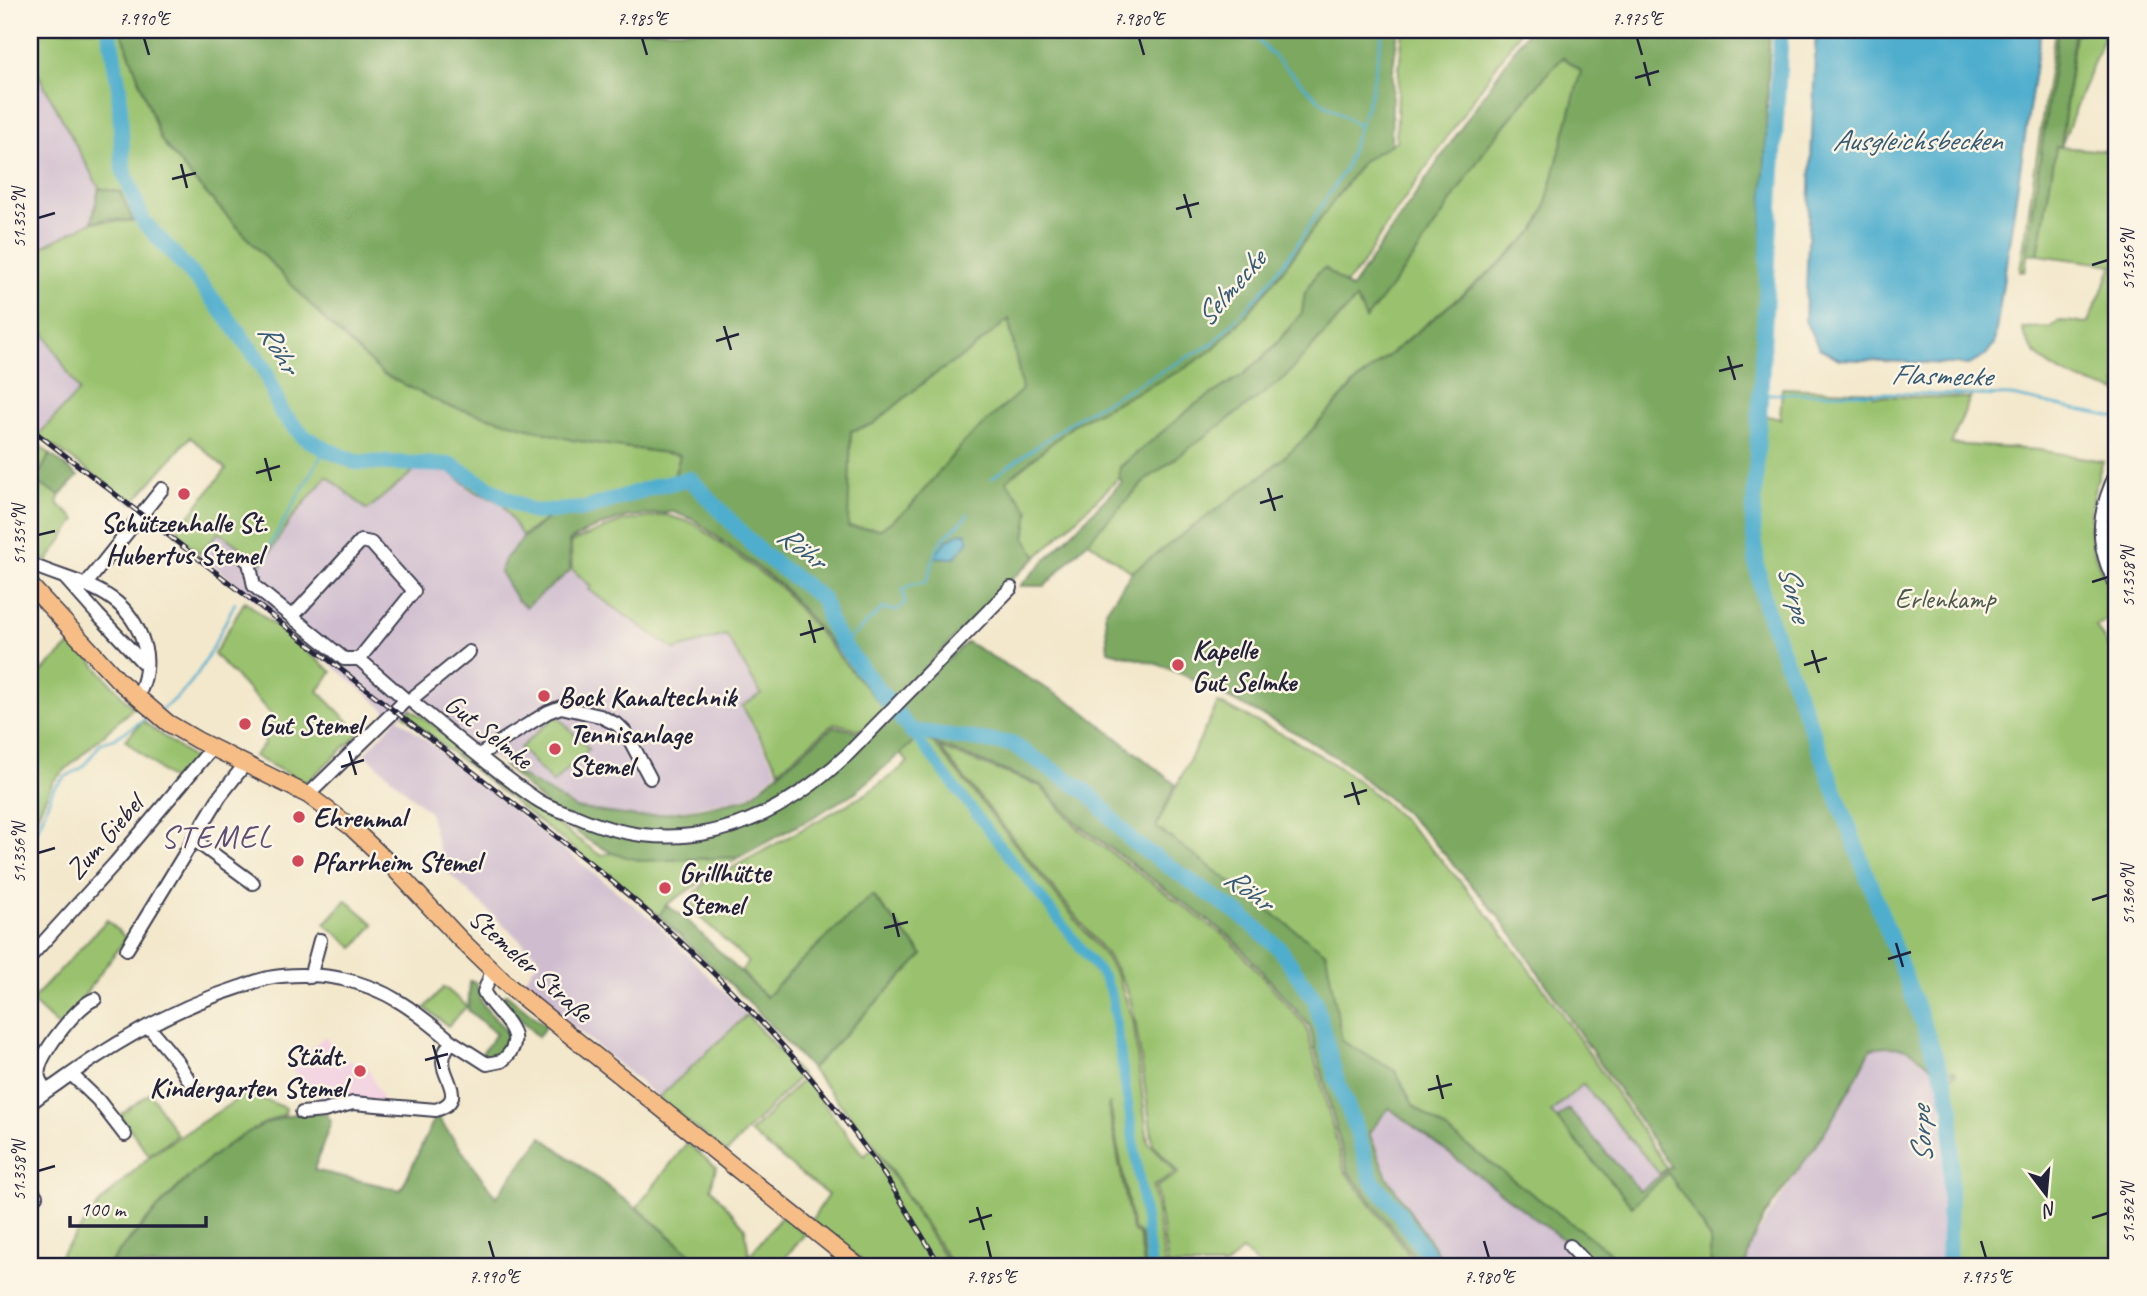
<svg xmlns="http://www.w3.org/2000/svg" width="2147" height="1296" font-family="Caveat,sans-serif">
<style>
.built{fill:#f2cfe1}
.industrial{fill:#cfbdcf}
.green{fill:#9ac26e;stroke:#5e7254;stroke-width:2;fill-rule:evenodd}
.forest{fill:#7ba861;stroke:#4e654e;stroke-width:2;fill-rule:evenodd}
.water{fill:#4faece;stroke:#386884;stroke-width:2}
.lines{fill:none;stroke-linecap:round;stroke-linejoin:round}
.stream{stroke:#4faece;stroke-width:2.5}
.canal{stroke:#4faece;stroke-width:10}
.river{stroke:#4faece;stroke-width:16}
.minor-casing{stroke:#414051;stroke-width:16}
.major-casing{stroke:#414051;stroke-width:19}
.minor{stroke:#fff;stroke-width:12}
.major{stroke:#f6be86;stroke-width:16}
.rail-casing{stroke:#22223b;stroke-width:5}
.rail{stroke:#fcf5e5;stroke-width:2.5;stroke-dasharray:8;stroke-linecap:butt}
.ticks{fill:none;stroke:#22223b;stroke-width:2.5}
.poi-dot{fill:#d1495b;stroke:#fcf5e5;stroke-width:2.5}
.labels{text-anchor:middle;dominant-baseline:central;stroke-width:5;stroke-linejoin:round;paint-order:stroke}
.poi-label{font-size:28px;font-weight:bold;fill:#22223b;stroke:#fcf5e5;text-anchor:start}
.park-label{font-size:28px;fill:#4c5a4d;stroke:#fcf5e5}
.street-label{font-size:28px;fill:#22223b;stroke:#fcf5e5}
.water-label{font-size:30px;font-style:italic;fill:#345a76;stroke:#fcf5e5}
.quarter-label{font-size:32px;letter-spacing:2px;fill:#5d5077;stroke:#fcf5e5}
.neatline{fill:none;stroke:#22223b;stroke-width:2.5}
.ticks-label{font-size:18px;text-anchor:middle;fill:#22223b}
</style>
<rect width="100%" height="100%" fill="#fcf5e5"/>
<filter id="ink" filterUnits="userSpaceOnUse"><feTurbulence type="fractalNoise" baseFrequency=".0143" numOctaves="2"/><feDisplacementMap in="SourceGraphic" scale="14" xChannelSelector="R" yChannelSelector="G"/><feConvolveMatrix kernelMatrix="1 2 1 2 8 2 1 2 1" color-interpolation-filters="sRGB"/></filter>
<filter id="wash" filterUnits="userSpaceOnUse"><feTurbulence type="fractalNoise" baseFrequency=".00686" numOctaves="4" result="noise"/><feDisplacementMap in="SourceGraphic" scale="28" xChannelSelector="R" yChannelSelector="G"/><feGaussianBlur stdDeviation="1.57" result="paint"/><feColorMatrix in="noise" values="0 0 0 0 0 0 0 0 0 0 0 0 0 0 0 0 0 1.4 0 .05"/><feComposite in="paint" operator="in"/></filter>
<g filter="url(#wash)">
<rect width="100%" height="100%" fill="#f3e8cc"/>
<path class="built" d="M325,1036L342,1064L351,1059L356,1067L365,1062L382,1098L381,1103L342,1101L338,1096L323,1101L289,1067Z"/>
<path class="industrial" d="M30,59L99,188L92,222L30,253Z
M30,309L79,391L33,438L30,435Z
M415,470L450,472L474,491L501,504L524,537L505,559L500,572L517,600L526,607L572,571L591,588L589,591L674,651L725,636L760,693L741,707L777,771L749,796L692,808L638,816L576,807L474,746L419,701L398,718L654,921L746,1014L658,1097L522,983L540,959L444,869L429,812L365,754L396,719L200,554L219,532L262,564L291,519L327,476L367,510Z
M1890,1045L1905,1047L1942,1077V1266H1746L1748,1249L1859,1076L1871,1049Z
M1583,1084L1660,1174L1640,1191L1569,1109L1557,1119L1551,1112Z
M1389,1108L1595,1264L1598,1266H1442L1437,1252L1387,1177L1369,1133Z"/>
<path class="green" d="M30,30H121L161,140L192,178L256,247L329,324L383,374L572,440L680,455L674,477L556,512L522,536L502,503L474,491L450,472L415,470L367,510L327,476L291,519L262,564L219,532L200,554L175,533L226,469L190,437L133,503L38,435L79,391L30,309V253L92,222L99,188L30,59ZM120,192L133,221L93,222Z
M1403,30H1521L1386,226L1360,268L1345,284L1325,268L1305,293L1302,313L1270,351L1244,374L1196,404L1120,467L1119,478L1037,557L1025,538L1029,511L1005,481L1076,423L1104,408L1244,318L1283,270L1363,161L1396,141L1399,69Z
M2055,30H2058L2025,271H2020Z
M2084,30H2106L2061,147L2117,152V392C2078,378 2035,373 2022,328L2051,327L2060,321L2088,323L2113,265L2038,255L2056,147H2061L2075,35Z
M1563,57L1581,71L1544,211L1535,230L1499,264L1355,383L1301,442L1267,472L1132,572L1087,541L1146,480L1283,379L1357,298L1366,319L1416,254L1489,144L1538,84Z
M1008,318L1023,390L963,443L910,507L881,529L847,527L851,431L873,424L929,378L969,352Z
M1782,388L1873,392V396L1970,398L1951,444L2039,450L2103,461C2090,499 2083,530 2100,568C2107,584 2117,597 2117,614L2096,626L2110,650L2117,651V1266H1950L1945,1076L1956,1074L1955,1071L1944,1073L1769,609L1760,566L1756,524L1764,415L1780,419Z
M30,438L50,454L36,482L60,495L57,503L76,520L47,562L30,551V541L34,535L30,530Z
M666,515L693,523L781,588L886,711L862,730L834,723L779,770L742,706L761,694L726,635L675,650L589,590L591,587L572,569L571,542L623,521Z
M245,601L332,672L318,691L360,733L307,782L301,781L254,756L265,743L261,736L276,719L214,654Z
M74,641L133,708L53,781L30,831V683Z
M1218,703C1267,726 1318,750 1361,783C1395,809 1424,841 1452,872C1533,964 1598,1068 1667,1168L1660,1174L1583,1084L1551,1112L1632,1205L1668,1172L1703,1226L1710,1240L1711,1266H1623L1607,1250L1413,1105L1395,1071L1342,1041L1325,953L1156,827Z
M411,709L504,777L558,825L600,855L612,853L642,861L739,857L666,905L659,916L404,715Z
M556,715L589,749L553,783L520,748Z
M143,721L196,761L178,785L125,740Z
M919,737L933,742L1104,955L1118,977L1133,1019L1148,1142L1176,1172L1153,1186L1165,1266H1145L1141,1234L1133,1229L1110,1104L1108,1105L1132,1231L1139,1235L1144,1266H953L874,1144L811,1069L923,955L872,895L796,966L766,998L741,971L748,962L693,910V896L705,883L866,794L904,766L908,762L900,753Z
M940,748L1040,786L1079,829L1231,941L1306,1026L1344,1170L1408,1253L1410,1266H1260L1242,1250L1226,1266H1168L1156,1187L1179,1173L1153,1144L1135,1018L1129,995L1120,976L1105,952Z
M346,900L374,924L354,948L325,924Z
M107,920L126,938L60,1028L31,1001Z
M444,987L467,1006L448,1026L425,1008Z
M747,1015L801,1075L726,1153L658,1098Z
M804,1078L864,1156L874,1147L950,1266H869L811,1221L828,1195L750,1133Z
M150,1093L177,1135L149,1155L120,1115Z
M247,1093L286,1108L285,1114C211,1144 169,1195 117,1253L108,1266H52L100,1203L151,1155Z
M687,1143L716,1167L711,1188L745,1228L749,1256L782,1216L805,1234L778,1266H705L637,1207Z"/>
<path class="forest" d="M121,30H1398L1393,69L1391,144L1363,161L1283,270L1244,318L1212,350L1184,369L1076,423L1006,481L1029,511L1025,538L1037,557L1004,586L887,708L782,586L694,520L673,512L626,517L589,530L569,541L570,571L526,607L517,600L500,572L505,559L524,537L556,512L674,477L680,455L572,440L445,405L383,374L329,324L256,247L192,178L161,140ZM1009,319L1022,390L963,443L910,507L881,529L848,527L851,431L873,424L929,378L969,352Z
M1528,30H1770L1751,523L1755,566L1764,611L1942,1077C1915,1053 1909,1042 1871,1049C1856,1081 1837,1112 1818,1142C1794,1179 1751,1222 1746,1266H1711L1710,1240L1703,1226L1668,1173L1632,1206L1557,1119L1568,1109L1640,1191L1671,1167L1518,943L1495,912L1425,832L1394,803L1346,764L1300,735L1184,675L1160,665L1108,651L1105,612L1132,572L1267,472L1301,442L1355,383L1500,264L1535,230L1544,211L1581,71L1563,57L1538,84L1489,144L1416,254L1366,319L1356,299L1283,379L1146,480L1045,586H1020L1122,482L1119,478L1120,467L1196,404L1244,374L1270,351L1302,313L1305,293L1317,273L1325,268L1351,289Z
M2058,30H2084L2074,36L2061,147H2056L2038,255L2027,254Z
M99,188L120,192L133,221L110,219L92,222Z
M50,454L78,476L60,495L35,482Z
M967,642L1078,707L1175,784L1156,827L1326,953L1342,1041L1395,1071L1413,1105L1607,1250L1623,1266H1598L1389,1108L1369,1133L1387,1177L1437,1252L1442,1266H1414L1411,1253L1347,1170L1309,1025L1233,939L1080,826L1041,785L919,737L857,791L810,819L739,857L642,861L612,853L589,841L571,828L503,765L576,808L638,817L698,809L749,798L834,726L864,733Z
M872,895L923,955L811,1069L749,1002L659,916L666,905L684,917L766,997L796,966Z
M470,981L477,983C477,1006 494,1015 507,1032C507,1045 503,1051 494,1059L482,1053L496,1034L468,1010Z
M506,994L546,1026L538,1037L501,999Z
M326,1113L331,1121L314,1170L401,1190L436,1115L496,1197L542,1137L640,1211L705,1266H110L118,1253C167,1200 219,1132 294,1114C304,1112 316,1114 326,1113Z"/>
<path class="water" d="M1816,30H2041L1994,344L1985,356L1969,365L1839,359L1819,348L1805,321Z
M960,533H966L969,541L954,558L934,557L947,540Z"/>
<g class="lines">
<path class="stream" d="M1247,30L1320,101L1358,125
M1762,394L1891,393L2012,396L2117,418
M992,478L1083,414L1212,344L1260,294L1297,245L1345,169L1371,92L1383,30
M261,561L325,449
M843,645L883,608L896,611L905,603L903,590L913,584L926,582C932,570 932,555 940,543C948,531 961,526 968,514
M160,710C200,686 214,642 235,603
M30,837L38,829L53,789L65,777L83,767L101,743L114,739L151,715"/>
<path class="canal" d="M911,731L1105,979L1112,996L1152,1266"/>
<path class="river" d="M109,30L119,88L123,169L143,221L199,282L233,325L264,368L281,412L304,437L325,449L355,462L451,465L504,497L533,512L585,509L656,486L690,479L761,553L823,599L829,621L843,645L911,731L1012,744L1090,794L1133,842L1242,916L1279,948L1315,1000L1336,1078L1357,1131L1372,1181L1396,1209L1435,1266
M1781,30L1753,524L1757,567L1766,609L1945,1082L1952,1110L1948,1266"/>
</g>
</g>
<g filter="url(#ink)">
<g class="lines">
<g class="minor-casing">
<path id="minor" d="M2117,472C2097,513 2094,545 2117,586
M244,558L249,562L254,586L344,659H359L406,700
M30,564C77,585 127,587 144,645C149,661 146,682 137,697
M66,579L98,615L146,666
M86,584L162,489
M292,617L361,541L371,543L414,591L359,659
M410,700C451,733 492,769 536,799C547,807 562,811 575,816C678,861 769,828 848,754L1011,588
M479,755L548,712L561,707L600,716L618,725L626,733L650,778
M308,795L406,700H410L469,652
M193,839L253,883
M127,949L220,796L246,763
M30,957L116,862L212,748
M310,977L320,940
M148,1026L177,1061L195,1090
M71,1074L98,1100L125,1135
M46,1090C41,1083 37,1078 39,1069C41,1052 79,1004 95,999
M30,1104C41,1094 52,1088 64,1079C117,1041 174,1008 237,988C247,985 258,980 268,978C290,974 320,974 342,979C387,988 417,1012 451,1041
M302,1113L324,1111L353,1103L436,1110C464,1101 448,1084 444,1068C441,1057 446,1050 451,1041L487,1064L502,1061C534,1034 495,1015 484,992L492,971
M30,1188L36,1196
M1570,1246L1589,1266"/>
</g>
<g class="major-casing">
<path id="major" d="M30,585L119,681L168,723L197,740L308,795L351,827L389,863L459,938L511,988L858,1266"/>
</g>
<use href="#minor" class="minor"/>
<use href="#major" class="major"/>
<g class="rail-casing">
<path id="rail" d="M30,428L589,862C698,951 798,1051 879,1167C901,1199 920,1234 941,1266"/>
</g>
<use href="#rail" class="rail"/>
</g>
</g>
<path class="ticks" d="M144,38L149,55M642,38L647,55M1139,38L1144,55M1637,38L1642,55M1644,62L1650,86M1635,78L1659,71M181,164L187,188M172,179L196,173M1184,194L1191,218M1176,209L1199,203M38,218L55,213M2092,265L2108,260M724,326L731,350M716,341L739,334M1728,356L1735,380M1719,371L1743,365M265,458L271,481M256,473L280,466M1268,488L1275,511M1260,503L1283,496M38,535L55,531M2092,582L2108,577M809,620L815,643M800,635L824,628M1812,650L1819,673M1804,665L1827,658M349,751L356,775M341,767L364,760M1352,782L1359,805M1344,797L1367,790M38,853L55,848M2092,900L2108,895M893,913L899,937M884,928L908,922M1896,943L1903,967M1888,959L1911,952M433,1045L440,1069M425,1060L448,1054M1437,1075L1443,1099M1428,1090L1452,1084M38,1171L55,1166M977,1207L984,1230M2092,1218L2108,1213M969,1222L992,1215M489,1241L494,1258M987,1241L991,1258M1484,1241L1489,1258M1981,1241L1986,1258"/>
<g class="poi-dot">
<circle cx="184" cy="494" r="7"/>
<circle cx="1178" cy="665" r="7"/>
<circle cx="544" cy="696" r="7"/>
<circle cx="245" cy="724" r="7"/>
<circle cx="555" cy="749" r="7"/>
<circle cx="299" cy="817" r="7"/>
<circle cx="298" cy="861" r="7"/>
<circle cx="665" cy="888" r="7"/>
<circle cx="360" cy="1071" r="7"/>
</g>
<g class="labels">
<g class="poi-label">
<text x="184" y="522" text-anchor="middle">Schützenhalle St.<tspan x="184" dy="32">Hubertus Stemel</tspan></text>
<text x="1192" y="649">Kapelle<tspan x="1192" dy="32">Gut Selmke</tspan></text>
<text x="558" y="696">Bock Kanaltechnik</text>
<text x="259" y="724">Gut Stemel</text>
<text x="569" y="733">Tennisanlage<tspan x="569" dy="32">Stemel</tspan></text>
<text x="313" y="817">Ehrenmal</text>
<text x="312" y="861">Pfarrheim Stemel</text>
<text x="679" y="872">Grillhütte<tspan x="679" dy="32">Stemel</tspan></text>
<text x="346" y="1055" text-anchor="end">Städt.<tspan x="346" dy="32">Kindergarten Stemel</tspan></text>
</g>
<g class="park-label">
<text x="1945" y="598">Erlenkamp</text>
</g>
<g class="street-label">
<text transform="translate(489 731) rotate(38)">Gut Selmke</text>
<text transform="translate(104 837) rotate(-49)">Zum Giebel</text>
<text transform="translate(531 965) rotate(42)">Stemeler Straße</text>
</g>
<g class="water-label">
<text x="1917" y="140">Ausgleichsbecken</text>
<text transform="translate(1230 288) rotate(-49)">Selmecke</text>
<text transform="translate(279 348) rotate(60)">Röhr</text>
<text transform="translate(1941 375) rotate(1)">Flasmecke</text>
<text transform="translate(802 547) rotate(38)">Röhr</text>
<text transform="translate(1795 593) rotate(75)">Sorpe</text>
<text transform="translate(1249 889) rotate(37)">Röhr</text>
<text transform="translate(1921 1135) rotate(-92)">Sorpe</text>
</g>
<g class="quarter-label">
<text x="217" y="836">STEMEL</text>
</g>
</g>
<rect width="2147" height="1296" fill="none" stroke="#fcf5e5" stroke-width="77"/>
<g transform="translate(2046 1194) rotate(164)" stroke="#fcf5e5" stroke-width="5" paint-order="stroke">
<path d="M0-5L12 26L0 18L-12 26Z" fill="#22223b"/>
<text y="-10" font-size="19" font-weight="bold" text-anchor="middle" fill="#22223b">N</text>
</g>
<path d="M70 1216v10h136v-10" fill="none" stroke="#22223b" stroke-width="3.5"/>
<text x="80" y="1216" font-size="21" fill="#22223b" stroke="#fcf5e5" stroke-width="5" paint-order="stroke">100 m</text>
<rect x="38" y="38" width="2070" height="1220" class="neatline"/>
<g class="ticks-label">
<text x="144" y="25">7.990°E</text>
<text x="642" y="25">7.985°E</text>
<text x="1139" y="25">7.980°E</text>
<text x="1637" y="25">7.975°E</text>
<text transform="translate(19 218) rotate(-90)" y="6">51.352°N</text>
<text transform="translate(2128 260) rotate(-90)" y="6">51.356°N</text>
<text transform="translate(19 535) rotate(-90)" y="6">51.354°N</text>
<text transform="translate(2128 577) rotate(-90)" y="6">51.358°N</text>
<text transform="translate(19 853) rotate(-90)" y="6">51.356°N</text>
<text transform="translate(2128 895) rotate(-90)" y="6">51.360°N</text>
<text transform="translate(19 1171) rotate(-90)" y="6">51.358°N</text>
<text transform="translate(2128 1213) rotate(-90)" y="6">51.362°N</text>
<text x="494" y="1283">7.990°E</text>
<text x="991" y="1283">7.985°E</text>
<text x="1489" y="1283">7.980°E</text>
<text x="1986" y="1283">7.975°E</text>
</g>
</svg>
